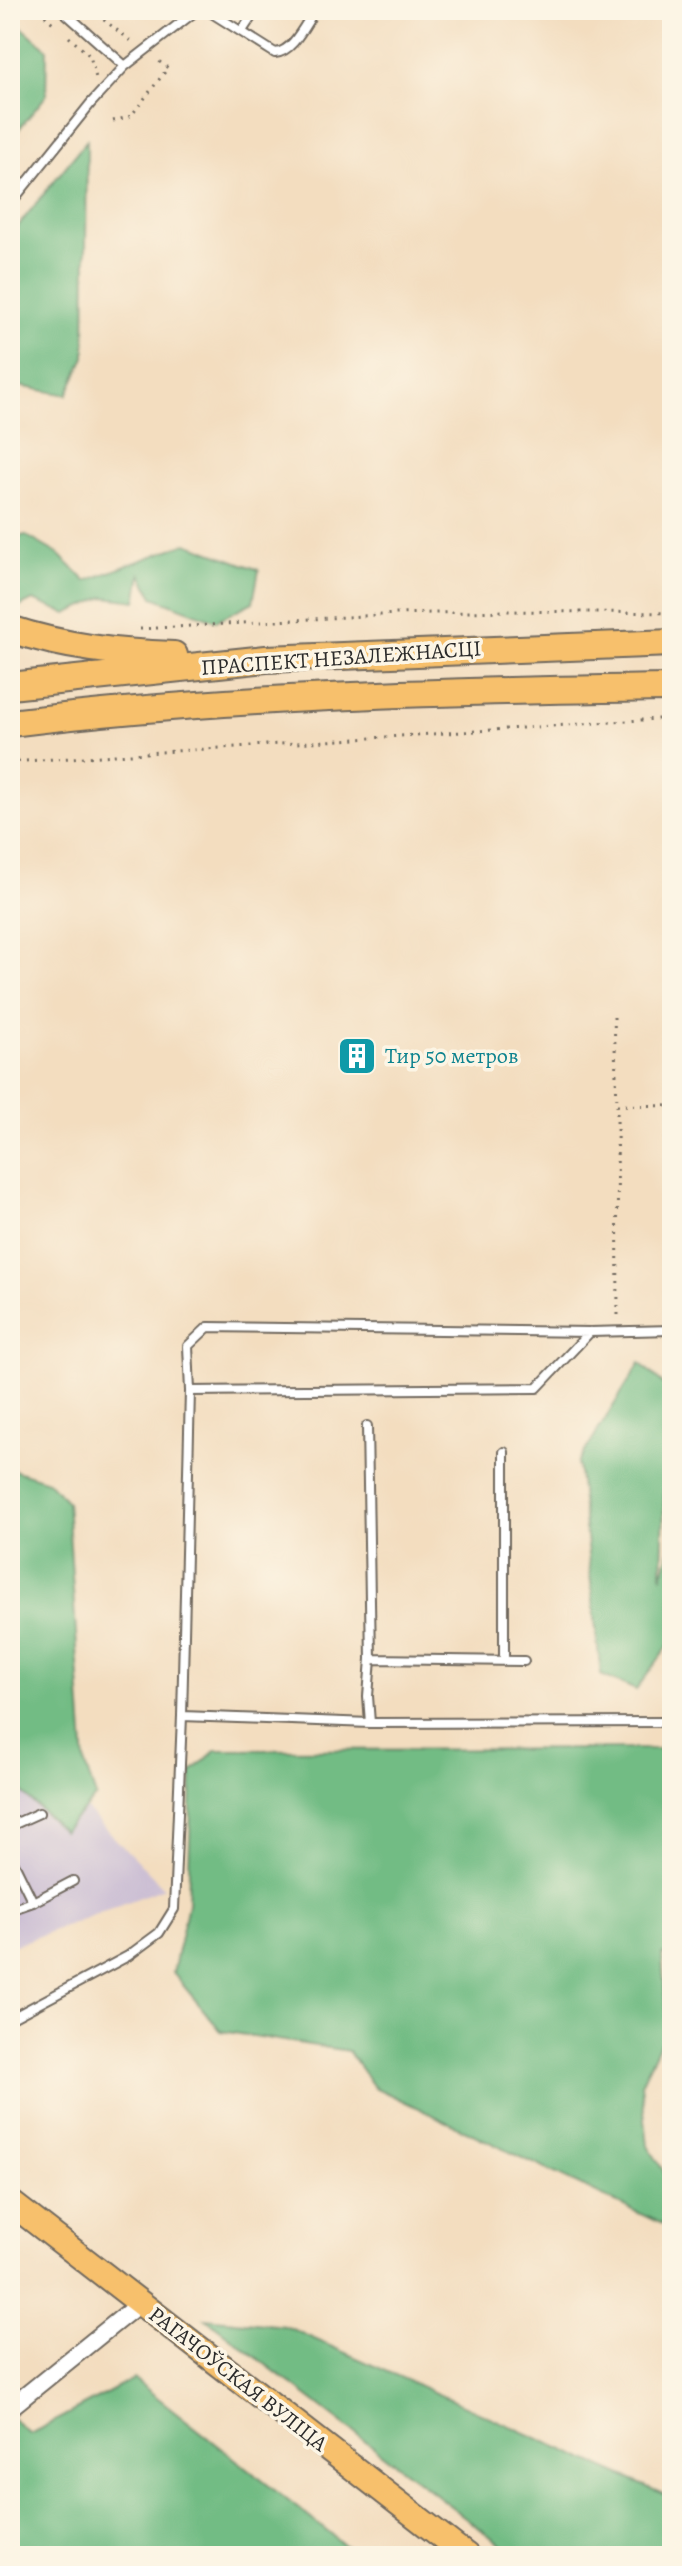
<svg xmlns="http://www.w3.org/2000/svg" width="682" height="2566" font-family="Alegreya,serif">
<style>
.industrial{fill:#ccbfd4}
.forest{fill:#72bc84;stroke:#4e7458;stroke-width:2}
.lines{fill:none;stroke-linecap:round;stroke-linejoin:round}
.service-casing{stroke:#71695f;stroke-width:12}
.minor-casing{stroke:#71695f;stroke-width:20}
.primary-casing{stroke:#71695f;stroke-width:28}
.trunk-casing{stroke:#71695f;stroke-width:30}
.path{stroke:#71695f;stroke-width:3;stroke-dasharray:2 6;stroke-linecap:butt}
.service{stroke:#fff;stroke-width:8}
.minor{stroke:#fff;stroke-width:16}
.primary{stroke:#f7c06c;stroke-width:24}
.trunk{stroke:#f7c06c;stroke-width:26}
.labels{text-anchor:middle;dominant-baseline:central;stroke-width:7;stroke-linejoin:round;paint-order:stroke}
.street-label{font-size:22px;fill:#2b2b2b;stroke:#fcf5e5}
.culture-label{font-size:22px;fill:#0d838f;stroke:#fcf5e5;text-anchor:start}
</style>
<rect width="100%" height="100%" fill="#fcf5e5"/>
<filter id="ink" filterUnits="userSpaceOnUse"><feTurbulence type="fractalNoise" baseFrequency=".0125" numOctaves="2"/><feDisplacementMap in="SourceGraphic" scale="16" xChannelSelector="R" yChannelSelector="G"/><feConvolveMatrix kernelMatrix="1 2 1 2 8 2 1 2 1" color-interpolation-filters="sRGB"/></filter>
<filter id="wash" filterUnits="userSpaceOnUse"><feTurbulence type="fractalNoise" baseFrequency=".006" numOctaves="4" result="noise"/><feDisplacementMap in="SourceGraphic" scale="32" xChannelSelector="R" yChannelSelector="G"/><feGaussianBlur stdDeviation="1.8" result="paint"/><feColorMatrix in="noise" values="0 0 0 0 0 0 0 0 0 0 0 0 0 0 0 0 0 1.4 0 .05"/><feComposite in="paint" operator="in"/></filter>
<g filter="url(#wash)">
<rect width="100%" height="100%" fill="#f3ddbf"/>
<path class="industrial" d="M10,1781L63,1831L85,1808L164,1888L10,1947Z"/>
<path class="forest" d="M10,17L47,49L46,96L10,140Z
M87,140L85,357L67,395L19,386L10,379V236Z
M25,535L58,554L86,581L187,543L259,570L253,602L216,621L153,597L141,574L136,601L104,597L67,614L33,600L17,608L10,598V539Z
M640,1363L667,1388L662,1577L672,1543V1641L636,1690L601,1675L578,1463Z
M10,1469L48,1481L67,1502L85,1765L96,1797L63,1831L10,1781Z
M672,1678V1957L662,1954L667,2028L641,2084L648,2145L672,2186V2229L374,2087L348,2051L221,2031L173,1973L188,1904L192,1772L216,1750L660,1749Z
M205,2318L285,2326L672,2498V2556H516Z
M134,2379L358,2556H10V2417L30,2434Z"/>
</g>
<g filter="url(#ink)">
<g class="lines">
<g class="service-casing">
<path id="service" d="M62,10L125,66
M207,10L275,53C293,52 305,24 315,10
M242,31L256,10
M10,204L91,103L125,66L197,10
M190,1391L537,1388L590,1332
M367,1426L371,1659L368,1696L370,1723
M504,1452V1661
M371,1659L524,1661
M182,1716L370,1723L672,1722
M10,1826L39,1813
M10,1855L33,1902L10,1910
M33,1902L73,1881
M10,2019L128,1956L159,1933L174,1909L182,1716L190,1391L188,1346L208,1327L590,1332L672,1330"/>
</g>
<g class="minor-casing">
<path id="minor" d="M10,2408L140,2303"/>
</g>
<g class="primary-casing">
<path id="primary" d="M10,2202L467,2556"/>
</g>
<g class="trunk-casing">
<path id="trunk" d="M10,629C64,647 118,653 174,655
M10,686L266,659L672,643
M10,723C229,696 451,691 672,688"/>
</g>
<path class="path" d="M39,10L54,24
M91,10L135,44
M69,37L90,56L96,78
M113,121L131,116L168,68L157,60
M140,629L397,614L506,611L672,613
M10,762L672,718
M614,1017L617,1105L618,1319
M617,1105L672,1106"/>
<use href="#service" class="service"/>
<use href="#minor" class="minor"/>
<use href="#primary" class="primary"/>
<use href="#trunk" class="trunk"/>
</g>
</g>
<defs>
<g id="building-square" transform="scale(2)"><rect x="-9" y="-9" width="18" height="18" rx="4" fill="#0f9aa8" stroke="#fcf5e5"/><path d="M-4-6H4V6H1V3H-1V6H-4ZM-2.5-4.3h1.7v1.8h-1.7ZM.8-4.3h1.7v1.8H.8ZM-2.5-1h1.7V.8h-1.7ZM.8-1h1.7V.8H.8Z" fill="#fff"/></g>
</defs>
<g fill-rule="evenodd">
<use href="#building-square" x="357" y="1056"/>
</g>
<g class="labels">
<g class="street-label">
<text transform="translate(341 658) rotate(-4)">ПРАСПЕКТ НЕЗАЛЕЖНАСЦІ</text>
<text transform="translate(238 2379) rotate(38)">РАГАЧОЎСКАЯ ВУЛІЦА</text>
</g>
<g class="culture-label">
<text x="385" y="1056">Тир 50 метров</text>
</g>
</g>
<rect width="682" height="2566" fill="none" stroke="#fcf5e5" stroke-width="40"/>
</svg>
